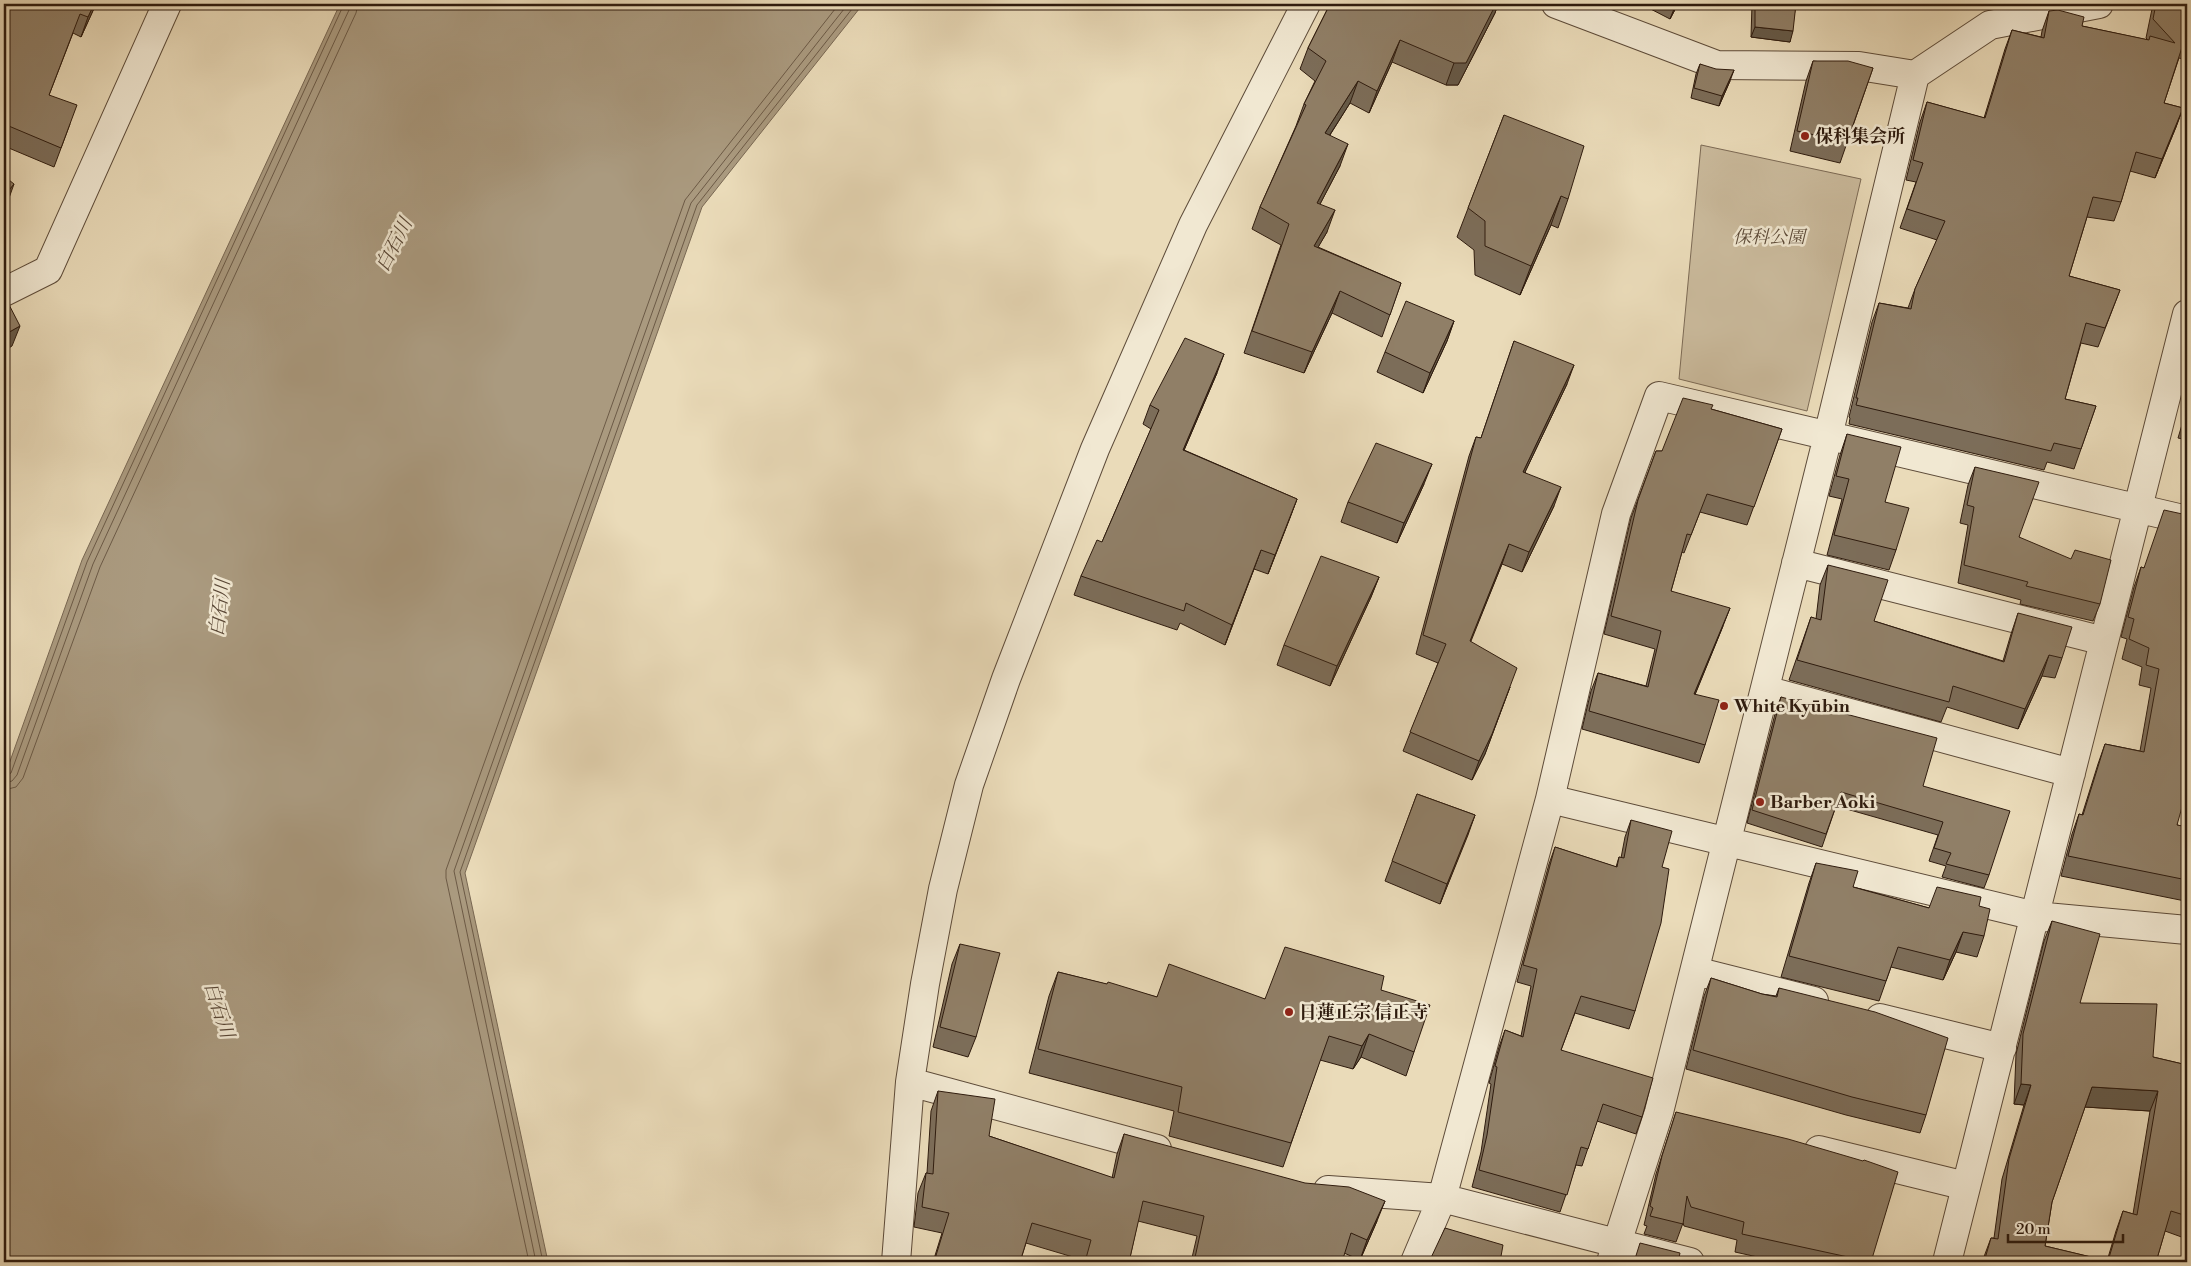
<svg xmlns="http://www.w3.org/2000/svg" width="2191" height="1266" font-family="'Libre Bodoni','Noto Serif JP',serif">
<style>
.green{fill:#caba9c;stroke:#7c6a55}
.water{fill:#aa9a7f;stroke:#786752}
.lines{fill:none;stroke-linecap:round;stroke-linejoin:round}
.shore{stroke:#6c5a46;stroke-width:1}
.street-casing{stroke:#5d4b39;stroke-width:30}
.street{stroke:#f1e8d2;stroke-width:28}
.wall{fill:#7c6d59;stroke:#2e1b0e;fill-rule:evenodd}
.shaded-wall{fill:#655948;stroke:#2e1b0e}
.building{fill:#907f67;stroke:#2e1b0e;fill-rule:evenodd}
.poi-dot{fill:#8f2418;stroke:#f1e8d2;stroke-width:2}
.labels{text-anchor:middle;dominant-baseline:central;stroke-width:5;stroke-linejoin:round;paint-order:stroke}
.poi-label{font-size:18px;font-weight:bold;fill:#2e1b0e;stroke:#f1e8d2;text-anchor:start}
.park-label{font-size:18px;font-style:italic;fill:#5d4b39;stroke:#f1e8d2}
.water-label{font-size:19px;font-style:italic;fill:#594736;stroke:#f1e8d2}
</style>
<rect width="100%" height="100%" fill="#eadbb9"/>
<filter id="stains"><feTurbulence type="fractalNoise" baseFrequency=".004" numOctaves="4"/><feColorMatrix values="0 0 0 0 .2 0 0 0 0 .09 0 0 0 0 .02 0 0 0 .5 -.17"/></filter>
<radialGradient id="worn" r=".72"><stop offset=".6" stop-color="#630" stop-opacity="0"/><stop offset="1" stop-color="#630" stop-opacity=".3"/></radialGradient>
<path class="green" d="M1701,145L1861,179L1807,411L1679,379Z"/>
<path class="water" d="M340,4H863L702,207L465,873L548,1262H4V778L82,560Z"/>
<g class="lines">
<path class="shore" d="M4,777L11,773L87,562L344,4
M4,783L12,781L17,775L93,564L349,10L350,4
M4,790L16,787L23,778L100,567L356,13L358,4
M529,1262L446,878V870L685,200L839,4
M536,1262L454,871L691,203L848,4
M543,1262L460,872L697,205L856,4"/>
<g class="street-casing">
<path id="street" d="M1556,4L1717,65L1859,66L1915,75
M4,292L48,270L167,4
M1796,563L2104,641
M1765,690L2071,773
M1550,799L2035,916L2187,930
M1695,971L1814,1001
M1880,1018L2002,1048
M910,1082L1157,1149
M1819,1150L1966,1186
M1328,1190L1442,1198L1690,1262
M896,1262L910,1082L925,984L943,889L969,785L1006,679L1095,449L1193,225L1306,4
M1415,1262L1442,1198L1550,799L1616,514L1659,396L2187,520
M1611,1262L1659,1112L1828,436L1915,75L1990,25L2099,4
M1947,1262L2187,314"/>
</g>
<use href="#street" class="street"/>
</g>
<path class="wall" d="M4,4H96L81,37L73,33L49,95L70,124L54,167L4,146Z
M1330,4H1498L1495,13L1458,85H1446L1392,62L1369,113L1350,103L1330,135L1340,166L1320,204L1327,232L1318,247L1401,283L1382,337L1332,313L1304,373L1244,353L1281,245L1252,229L1260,207L1296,126L1304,104L1315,81L1300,69L1308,48Z
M1641,4H1678L1670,19Z
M1752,4H1796L1790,42L1751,37Z
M2154,4H2187V60L2179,58L2164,103L2183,108L2176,127L2155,178L2130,171L2121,202L2114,221L2087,217L2069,276L2120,290L2098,347L2081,343L2065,399L2096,406L2074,469L2047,462L2044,470L1849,424L1850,418L1849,417L1872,322L1879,303L1908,308L1915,289L1937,240L1900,228L1916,182L1906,180L1920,122L1927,102L1984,118L2005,49L2012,30L2041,37L2042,31L2049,11L2082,26L2148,40L2146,38L2152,9Z
M1813,61L1873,68L1840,163L1790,151L1806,81Z
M1700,64L1730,81L1719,106L1691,98L1696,74Z
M1504,115L1568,199L1558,228L1551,225L1520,295L1475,275L1474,250L1457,237Z
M1454,321L1447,341L1423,393L1377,372L1385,352Z
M1514,341L1567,384L1525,472L1554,506L1522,572L1502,564L1470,642L1510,687L1485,754L1472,780L1403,751L1438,663L1416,654L1469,456L1476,437L1481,438Z
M1217,373L1184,450L1297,499L1268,574L1254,569L1225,645L1180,623L1177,630L1074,595L1081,576L1102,542L1151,429L1143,424L1150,405Z
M2187,408V440L2178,438Z
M1711,409L1782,429L1747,525L1700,512L1684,553L1682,552L1671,591L1723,626L1695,694L1705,745L1699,763L1582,729L1591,691L1598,673L1646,686L1655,649L1604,634L1631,518L1656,451H1662Z
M1847,434L1885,502L1896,550L1889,570L1827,555L1842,499L1829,496L1840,455Z
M1975,467L2019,537L2100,604L2093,621L2020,604L2021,600L1958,583L1968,525L1960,523L1968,485Z
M1424,484L1397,543L1341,522L1348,502Z
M2187,515L2177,825L2187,827V895L2185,901L2061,876L2072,834L2079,814L2082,815L2098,764L2105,744L2140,751L2151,688L2139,685L2142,667L2122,659L2127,639L2121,637L2134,587L2141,567L2144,568Z
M1828,565L1874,621L2003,661L2011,634L2018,613L2062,658L2055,678L2042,676L2018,729L1947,707L1941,722L1789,680L1811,617L1816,619L1820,585Z
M1379,577L1371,597L1330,686L1277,665L1284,645Z
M1781,697L1923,786L1989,875L1984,888L1942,877L1946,866L1929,861L1938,835L1836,806L1822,847L1747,823L1776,710Z
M1417,794L1475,815L1440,904L1385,881Z
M1631,820L1662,867L1635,1011L1629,1029L1575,1013L1561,1050L1642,1117L1636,1134L1597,1121L1582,1166L1576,1165L1560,1212L1472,1187L1481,1152L1491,1084L1489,1083L1499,1047L1505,1030L1521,1036L1531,986L1517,982L1549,864L1555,847L1616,867L1619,857L1621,858L1625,837Z
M1816,863L1853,887L1929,908L1984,936L1977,957L1956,952L1943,980L1891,967L1879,1001L1781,977L1809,883Z
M2052,921L2080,1003L2153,1057L2187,1065V1239L2165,1231L2156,1262H1982L1991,1238H1994L2002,1179L2024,1105L2014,1104L2016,1054L2044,941ZM2085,1107L2150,1111L2133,1214L2123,1211L2116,1231L2107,1261L2045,1246L2052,1202Z
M960,944L976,1037L968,1057L933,1047L952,964Z
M1058,972L1157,997L1265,999L1381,990L1414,1052L1406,1076L1361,1057L1353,1069L1320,1060L1283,1167L1169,1136L1174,1111L1029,1073L1049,996Z
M1711,978L1762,994L1776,996L1779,988L1926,1115L1920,1133L1846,1115L1686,1069L1704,996Z
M938,1091L989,1136L1112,1178L1117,1154L1124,1134L1377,1221L1360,1260L1344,1253L1342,1262H1191L1197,1236L1138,1221L1129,1262H1083V1260L1026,1243L1020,1262H933L942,1233L914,1227L918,1193L926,1173H927L931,1111Z
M1676,1112L1871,1262H1780L1735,1252L1737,1240L1684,1226L1683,1223L1676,1242L1644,1234L1647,1226L1644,1225L1656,1174Z"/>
<path class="shaded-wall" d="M94,4H96L81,37L88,17Z
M1496,4H1498L1495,13L1458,85H1446L1454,63Z
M1676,4H1678L1670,19Z
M1755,27L1793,31L1790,42L1751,37Z
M1400,40L1392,62L1369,113L1377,91Z
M1734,70L1730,81L1719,106L1722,96Z
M1358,81L1350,103L1317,155L1325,133Z
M2183,108L2176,127L2155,178L2162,159Z
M1348,144L1340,166L1309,225L1317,203Z
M14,184L4,212V196Z
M1561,196L1551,225L1520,295L1531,266Z
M1335,210L1327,232L1306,268L1314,246Z
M1340,291L1332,313L1304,373L1312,352Z
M1454,321L1447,341L1423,393L1430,373Z
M20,326L12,346L4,351V335Z
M1224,354L1217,373L1176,469L1183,450Z
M1574,365L1567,384L1516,491L1523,472Z
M1432,464L1424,484L1397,543L1404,523Z
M1561,487L1554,506L1522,572L1529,552Z
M1297,499L1290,518L1268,574L1275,555Z
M1509,544L1502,564L1463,661L1470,641Z
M1261,550L1254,569L1225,645L1232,625Z
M1379,577L1371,597L1330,686L1337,666Z
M1730,608L1723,626L1688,712L1694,694Z
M2049,655L2042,676L2018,729L2025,709Z
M1510,687L1485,754L1472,780L1479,761Z
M1475,815L1468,835L1440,904L1447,884Z
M1963,932L1956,952L1943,980L1950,960Z
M1369,1034L1361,1057L1353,1069L1362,1046Z
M2021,1084L2031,1085L2024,1105L2014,1104Z
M2092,1087L2158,1091L2150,1111L2085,1107Z
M1385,1201L1377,1221L1360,1260L1367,1240Z"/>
<path class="building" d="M4,4H94L88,17L80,14L49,95L77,105L61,148L4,124Z
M1330,4H1496L1466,63H1454L1400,40L1377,91L1358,81L1325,133L1348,144L1317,203L1335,210L1314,246L1401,283L1390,315L1340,291L1312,352L1252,331L1289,224L1260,207L1306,105L1304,104L1326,61L1308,48Z
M1755,4H1796L1793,31L1755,27Z
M2156,4H2187V39L2185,38L2164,103L2183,108L2162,159L2136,152L2121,202L2093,197L2069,276L2120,290L2105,328L2086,323L2065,399L2096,406L2081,449L2054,443L2051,451L1856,405L1858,398H1856L1879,303L1911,309L1915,289L1945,221L1907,209L1923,163L1913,160L1927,102L1985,118L2012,30L2044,38L2049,11L2058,10L2084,17L2082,26L2149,40L2150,36L2175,43L2153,19Z
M1813,61H1848L1873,68L1847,142L1797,131Z
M1700,64L1716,69L1734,70L1722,96L1694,88Z
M1504,115L1584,146L1568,199L1561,196L1531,266L1485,246V221L1468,208Z
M4,176L14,184L4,196Z
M4,295L20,326L4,335Z
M1406,301L1454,321L1430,373L1385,352Z
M1185,338L1224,354L1183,450L1297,499L1275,555L1261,550L1232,625L1186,603L1184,611L1081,576L1097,540L1102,542L1159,410L1150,405Z
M1514,341L1574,365L1523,472L1561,487L1529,552L1509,544L1470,641L1517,668L1492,734L1479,761L1410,732L1446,644L1423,635L1476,437L1481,438Z
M1683,398L1713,405L1711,409L1782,429L1754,507L1707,494L1691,535L1687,534L1671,591L1730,608L1694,694L1719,700L1705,745L1589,711L1598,673L1648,687L1661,631L1611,616L1638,500L1656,451H1662Z
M2187,411V419L2185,418Z
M1847,434L1901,447L1885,502L1909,508L1896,550L1834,535L1849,479L1836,476Z
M1376,443L1432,464L1404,523L1348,502Z
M1975,467L2039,482L2019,537L2071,559L2075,550L2111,560L2100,604L2026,586L2028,582L1964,565L1974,507L1967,505Z
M2164,510L2187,515V789L2177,825L2187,827V880L2068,856L2079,814L2083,815L2105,744L2144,752L2159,669L2146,665L2149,648L2129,639L2134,619L2128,617L2141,567L2144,568Z
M1321,556L1379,577L1337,666L1284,645Z
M1828,565L1888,580L1874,621L2004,662L2018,613L2072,627L2062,658L2049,655L2025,709L1953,686L1949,702L1797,660L1811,617L1821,620Z
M1781,697L1937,738L1923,786L2010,811L1989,875L1946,864L1951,853L1934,848L1943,822L1841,792L1826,834L1752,810Z
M1417,794L1475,815L1447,884L1392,861Z
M1631,820L1672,831L1662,867L1669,869L1661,923L1635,1011L1581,996L1561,1050L1653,1078L1642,1117L1603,1104L1588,1149L1581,1147L1567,1195L1479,1170L1487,1135L1497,1067L1495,1066L1505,1030L1523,1037L1537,969L1523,965L1555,847L1617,867L1619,857L1624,858Z
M1816,863L1858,871L1853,887L1929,908L1937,887L1981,897L1979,906L1990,909L1984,936L1963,932L1950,960L1898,947L1886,981L1789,956Z
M2052,921L2100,934L2080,1003L2157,1004L2153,1057L2187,1065V1216L2171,1211L2156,1262H1984L1991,1238L1998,1239L2009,1159L2031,1085L2021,1084L2023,1034ZM2092,1087L2158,1091L2137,1215L2123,1211L2108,1261L2045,1246L2052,1202Z
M960,944L1000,953L976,1037L940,1027Z
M1285,947L1384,976L1381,990L1430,1005L1414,1052L1369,1034L1362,1046L1329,1036L1291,1143L1178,1112L1182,1087L1038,1049L1058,972L1107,984L1108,982L1157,997L1169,964L1265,999Z
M1711,978L1762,994L1777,997L1779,988L1875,1012L1948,1038L1926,1115L1852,1097L1693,1050Z
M938,1091L995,1099L989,1136L1114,1178L1124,1134L1305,1183L1349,1187L1385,1201L1367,1240L1351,1233L1342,1262H1194L1204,1216L1143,1201L1129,1262H1085L1091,1240L1032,1223L1020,1262H934L949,1213L922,1207L926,1173L933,1174Z
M1676,1112L1788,1139L1863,1161L1864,1160L1898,1172L1871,1262L1742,1234L1744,1222L1691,1207L1687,1196L1683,1224L1650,1216L1653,1208L1650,1206L1662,1156Z
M1445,1228L1503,1245L1500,1262H1429Z
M1640,1243L1680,1253L1678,1262H1634Z"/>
<g class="poi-dot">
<circle cx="1805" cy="136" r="5"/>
<circle cx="1724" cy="706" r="5"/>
<circle cx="1760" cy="802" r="5"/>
<circle cx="1289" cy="1012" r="5"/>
</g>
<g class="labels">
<g class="poi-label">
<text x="1815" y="136">保科集会所</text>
<text x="1734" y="706">White Kyūbin</text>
<text x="1770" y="802">Barber Aoki</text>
<text x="1299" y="1012">日蓮正宗 信正寺</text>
</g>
<g class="park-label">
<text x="1769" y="237">保科公園</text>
</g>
<g class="water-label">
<text transform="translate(394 245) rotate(-63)">白石川</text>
<text transform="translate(220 608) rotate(-83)">白石川</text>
<text transform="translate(219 1010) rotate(72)">白石川</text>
</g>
</g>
<rect width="2191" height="1266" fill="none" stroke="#eadbb9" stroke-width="20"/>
<rect x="5" y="5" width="2181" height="1256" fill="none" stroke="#2e1b0e" stroke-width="2.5"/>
<rect x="10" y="10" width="2171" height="1246" fill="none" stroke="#2e1b0e"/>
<path d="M2008 1234v8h115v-8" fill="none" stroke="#2e1b0e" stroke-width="2.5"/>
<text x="2016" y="1234" font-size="15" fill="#2e1b0e" stroke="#f1e8d2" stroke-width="4" paint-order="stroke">20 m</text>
<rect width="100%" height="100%" filter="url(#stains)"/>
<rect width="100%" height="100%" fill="url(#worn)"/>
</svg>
